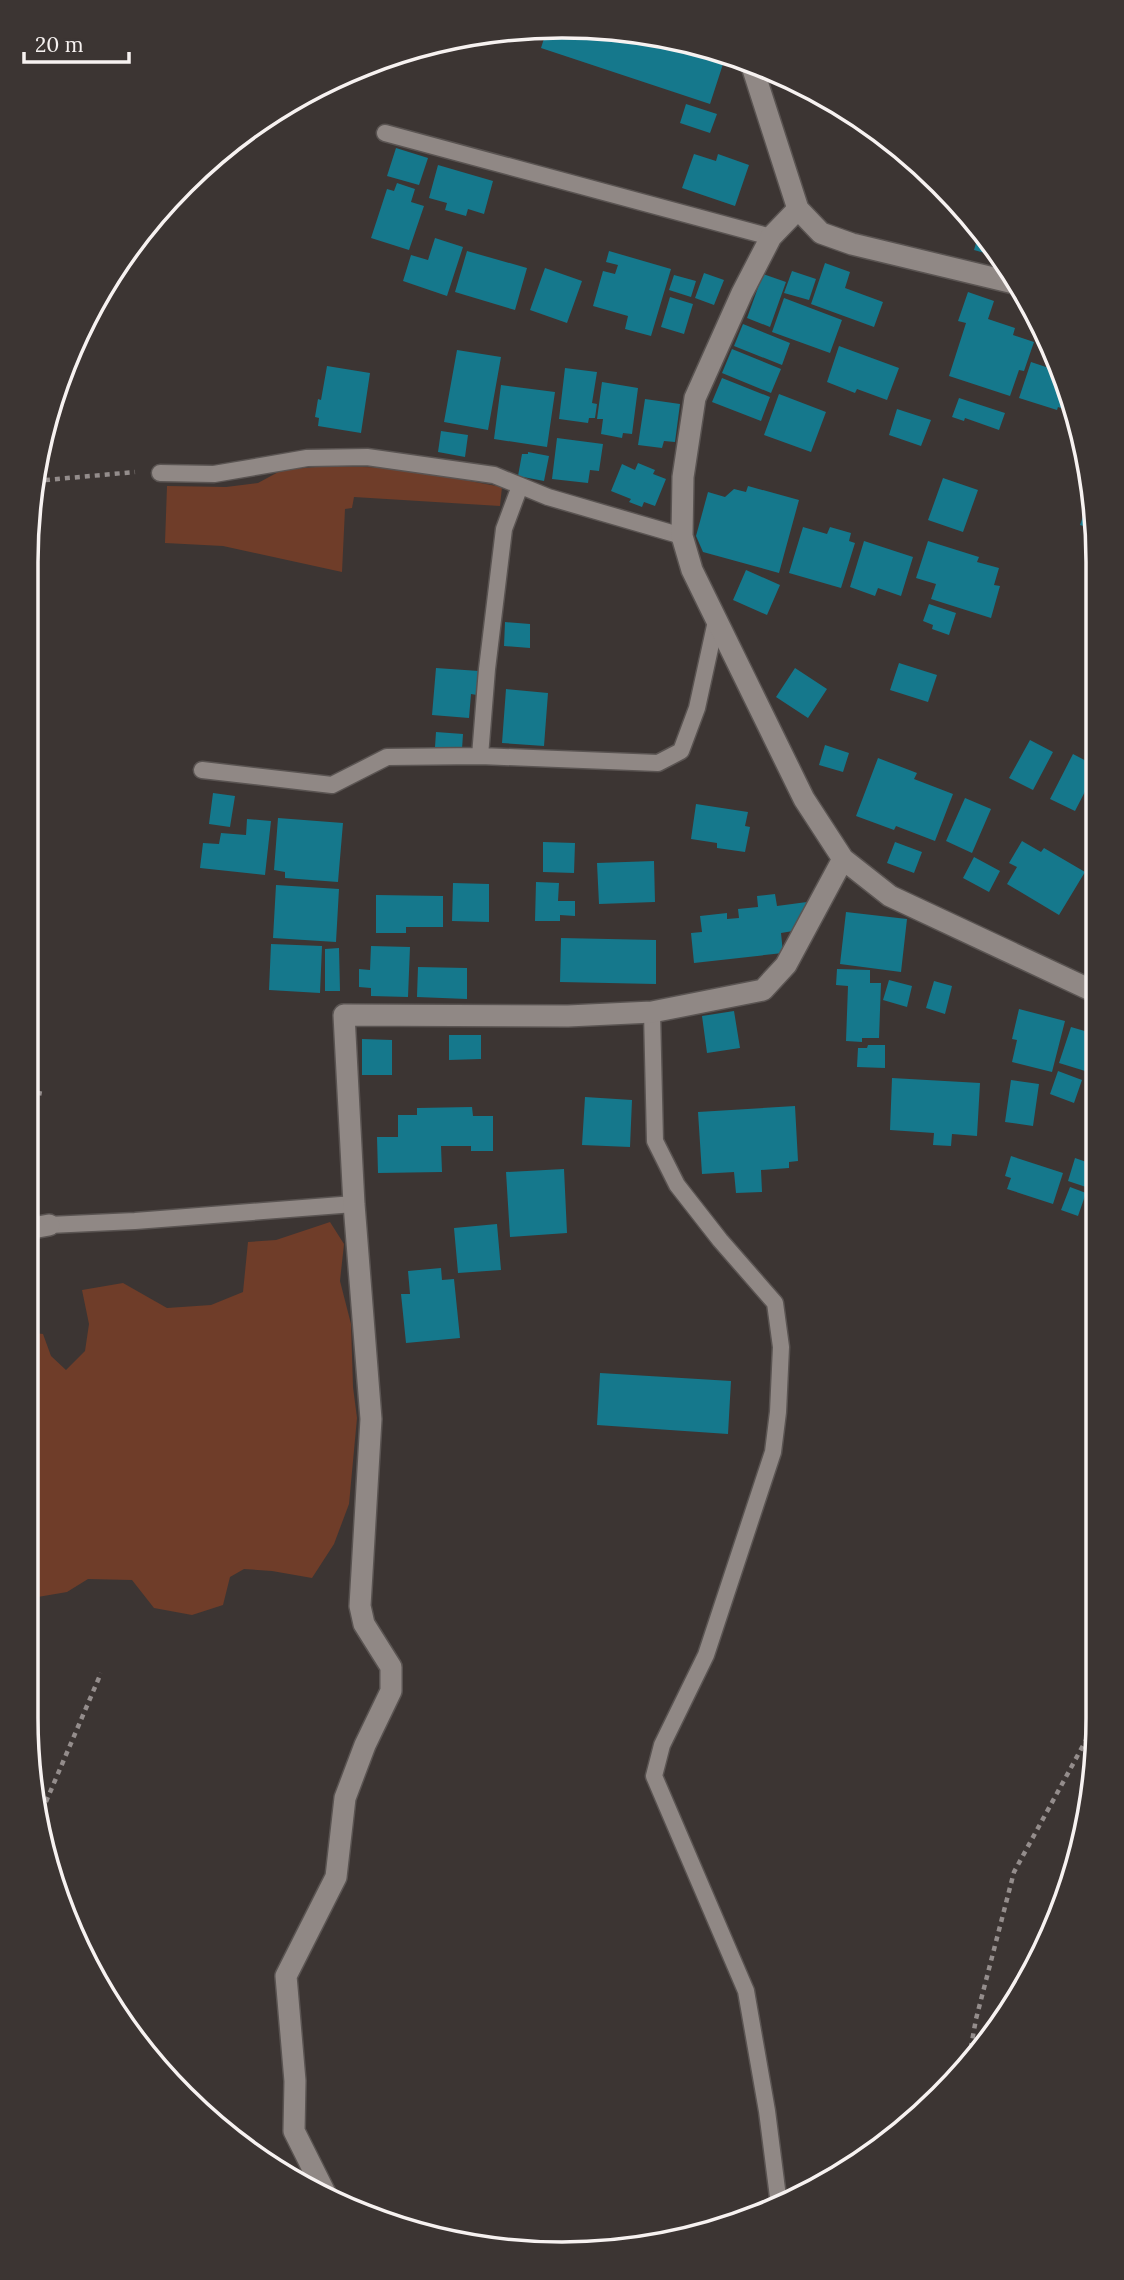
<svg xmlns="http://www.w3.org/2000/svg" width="1124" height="2280" font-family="Lora,serif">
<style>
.green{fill:#6f3d29}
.building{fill:#15788c}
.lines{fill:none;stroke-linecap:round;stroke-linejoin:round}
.lane-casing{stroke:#5a5452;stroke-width:19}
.street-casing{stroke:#5a5452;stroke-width:24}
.path{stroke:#948d8c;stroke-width:4.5;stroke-dasharray:5 5;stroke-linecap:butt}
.lane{stroke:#908885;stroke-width:16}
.street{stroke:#908885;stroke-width:21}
.rim{fill:none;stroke:#f7f2f1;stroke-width:3.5}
</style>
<rect width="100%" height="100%" fill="#3c3533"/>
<path class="green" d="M327,466L399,468L502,487L500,506L354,497L352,508L345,509L342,572L223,546L165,543L167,486L226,487L258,483L282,470Z
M330,1222L344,1244L340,1281L351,1324L353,1387L357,1418L349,1504L334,1544L312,1578L272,1571L244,1569L230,1577L223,1605L192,1615L154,1608L132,1580L88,1579L67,1592L26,1599L27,1332L43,1334L51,1356L66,1370L85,1351L89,1324L82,1290L123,1283L167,1308L211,1305L243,1292L248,1242L276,1240Z"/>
<path class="building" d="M597,27L632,33L723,64L710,104L541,48L547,29Z
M686,104L717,114L710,133L680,123Z
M396,148L428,158L419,185L387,176Z
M694,154L716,161L718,154L749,165L735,206L682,188Z
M438,165L493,181L484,214L468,209L466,216L445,210L447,203L429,198Z
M397,183L415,189L411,202L424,206L409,250L371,238L387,189L394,191Z
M980,229L987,236L999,257L974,250Z
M435,238L463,247L447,296L403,281L411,255L428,260Z
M467,251L527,268L515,310L455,292Z
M609,251L671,269L651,336L625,329L628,316L593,306L603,271L615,274L618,265L606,262Z
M825,263L850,272L845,288L883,302L874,327L811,304Z
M545,268L582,281L567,323L530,310Z
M792,271L816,279L809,300L784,293Z
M704,273L724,280L714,305L695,298Z
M763,274L786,282L770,327L747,318Z
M674,275L696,281L691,297L669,290Z
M968,292L994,301L988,319L1015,328L1013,335L1034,342L1024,371L1019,370L1010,396L949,376L966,323L958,321Z
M670,297L693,304L684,334L661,327Z
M784,298L842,320L830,353L772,332Z
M743,324L790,343L782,365L734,346Z
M839,346L899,368L887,400L857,389L855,393L827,382Z
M732,349L781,369L771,393L722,373Z
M457,350L501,357L488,430L444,422Z
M1031,362L1061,372L1072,412L1058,407L1057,410L1019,398Z
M327,366L370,373L361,433L318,426L319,418L315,417L318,399L321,400Z
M565,368L597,372L592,403L597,404L595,418H589L588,423L559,419Z
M722,378L770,397L761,421L712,402Z
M602,382L638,388L632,434L623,433L622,438L601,434L603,419H597Z
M501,385L555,392L547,447L494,439Z
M779,394L826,412L811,452L764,435Z
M959,398L1005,413L999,430L965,418L964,421L952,417Z
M645,399L680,404L675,442L664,441L662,448L638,445Z
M897,409L931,420L921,446L889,435Z
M441,431L468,435L465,457L438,452Z
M557,438L603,444L599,471L590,470L588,483L552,479Z
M528,452L549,456L544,481L518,476L522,454H528Z
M638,463L655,470L653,474L666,479L655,506L644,502L642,507L629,502L631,499L611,491L622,464L635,470Z
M1087,470L1089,477L1091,485L1084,483Z
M943,478L978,490L963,532L928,520Z
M748,486L799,500L779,573L703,552L696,536L708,492L725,497L734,489L746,492Z
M1088,502L1093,504V529L1080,525Z
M803,527L827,534L830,527L851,533L849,541L855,543L841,588L789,573Z
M864,541L913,557L901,596L878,588L875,596L850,587Z
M928,541L979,557L977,562L999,568L994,585L1000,586L991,618L931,599L936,584L916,578Z
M746,570L780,585L767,615L733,600Z
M929,604L956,613L949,635L932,629L933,625L923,621Z
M505,622L530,624V648L504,646Z
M899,663L937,675L928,702L890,690Z
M436,668L479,671L477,695L471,694L469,718L432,715Z
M795,668L827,689L808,718L776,697Z
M506,689L548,693L544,746L502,743Z
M436,732L463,734L462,749L435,747Z
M1030,740L1053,752L1033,790L1009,778Z
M825,745L849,753L843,772L819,765Z
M1073,754L1094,765V774L1075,811L1050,799Z
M878,758L917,773L914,779L953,794L935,841L896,826L894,830L856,816Z
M213,793L235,796L230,827L209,824Z
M965,798L991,809L972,853L946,841Z
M696,804L748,812L745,826L750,827L745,852L717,848V843L691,839Z
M278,818L343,823L338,882L285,878V872L274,870Z
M247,819L271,821L265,875L200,868L203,843L219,844L221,833L246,835Z
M1022,841L1041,852L1044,848L1085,872L1059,915L1007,884L1017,867L1009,863Z
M543,842L575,843L574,873L543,872Z
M895,842L922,852L914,873L887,863Z
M974,857L1000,871L989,892L963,878Z
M654,861L655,902L599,904L597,863Z
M536,882L559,883L558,901H575V916L560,915V921H535Z
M453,883L489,884V922L452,921Z
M276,885L339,889L336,942L273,938Z
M775,894L777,906L807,902L793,931L781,933L783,953L694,963L691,933L702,932L700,916L727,913V919L739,918L738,909L758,907L757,896Z
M376,895L443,896V927H406V933H376Z
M846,912L907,919L901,972L840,964Z
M561,938L656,940V984L560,982Z
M271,944L322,946L320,993L269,990Z
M371,946L410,947L408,997L371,996V988L359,987V969L370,970Z
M339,948L340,991H325V949Z
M418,967L467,968V999L417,997Z
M837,969L870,970V983H881L879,1038H862V1042L846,1041L848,986L836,985Z
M889,980L912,986L907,1007L883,1000Z
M934,981L952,986L945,1014L926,1008Z
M1019,1009L1065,1021L1052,1072L1012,1062L1017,1040L1012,1039Z
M734,1011L740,1048L707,1053L702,1016Z
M1071,1027L1095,1034V1074L1059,1063Z
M449,1035H481V1059L449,1060Z
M362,1039L392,1040V1075H362Z
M868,1045H885V1068L857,1067L858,1048H867Z
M1058,1071L1082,1080L1074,1103L1050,1094Z
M892,1078L980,1083L977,1136L952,1134L951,1146L933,1145L934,1133L890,1130Z
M1011,1080L1039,1084L1033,1126L1005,1122Z
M585,1097L632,1100L630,1147L582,1145Z
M795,1106L798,1161L789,1162V1168L761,1170L762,1192L736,1193L734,1172L702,1174L698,1112Z
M472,1107L473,1116H493V1151H471V1146H441L442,1172L378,1173L377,1137H398V1115H417V1108Z
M1095,1129V1151L1088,1148Z
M1011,1156L1063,1173L1053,1204L1007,1189L1011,1178L1005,1176Z
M1075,1158L1095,1165V1190L1068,1181Z
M564,1169L567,1233L510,1237L506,1172Z
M1070,1187L1086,1193L1078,1216L1061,1210Z
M497,1224L501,1270L458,1273L454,1228Z
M441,1268L442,1280L454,1279L460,1338L406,1343L401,1294H410L408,1271Z
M600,1373L731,1381L728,1434L597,1425Z"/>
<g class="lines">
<g class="lane-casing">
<path id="lane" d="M385,133L771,237
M160,473L214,474L307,458L367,457L494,475L548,497L682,536
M480,756L487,669L504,529L520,486
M202,770L332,785L387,757L480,756L658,763L681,751L697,708L716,621
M652,1012L655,1141L677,1185L720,1240L775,1303L781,1347L778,1412L773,1452L706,1655L662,1745L654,1776L746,1991L767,2111L779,2205
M49,1225L135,1221L354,1204"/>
</g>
<g class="street-casing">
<path id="street" d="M751,63L798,209L821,233L852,244L1014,283
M798,209L771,237L742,293L695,398L683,477L682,536L692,570L804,799L843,859L890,896L1095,992
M27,1229L49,1225
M327,2197L294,2131L295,2081L286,1976L336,1877L345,1798L365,1745L391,1691V1667L364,1624L360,1606L371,1419L354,1204L344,1015L568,1016L652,1012L763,990L786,965L843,859"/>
</g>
<path class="path" d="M35,481L135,472
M27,1091L44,1094
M42,1811L101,1673
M969,2058L976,2019L1014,1872L1097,1720"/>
<use href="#lane" class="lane"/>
<use href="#street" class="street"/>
</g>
<path d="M0 0H1124V2280H0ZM562 38H562A524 524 0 0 1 1086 562V1718A524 524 0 0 1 562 2242H562A524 524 0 0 1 38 1718V562A524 524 0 0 1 562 38Z" fill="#3c3533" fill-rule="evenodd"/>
<path class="rim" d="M562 38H562A524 524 0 0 1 1086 562V1718A524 524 0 0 1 562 2242H562A524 524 0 0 1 38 1718V562A524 524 0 0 1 562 38Z"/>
<path d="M24 52v10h105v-10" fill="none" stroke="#f7f2f1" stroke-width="3.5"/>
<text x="35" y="52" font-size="21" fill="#f7f2f1" stroke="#3c3533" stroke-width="5" paint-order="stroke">20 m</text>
</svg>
